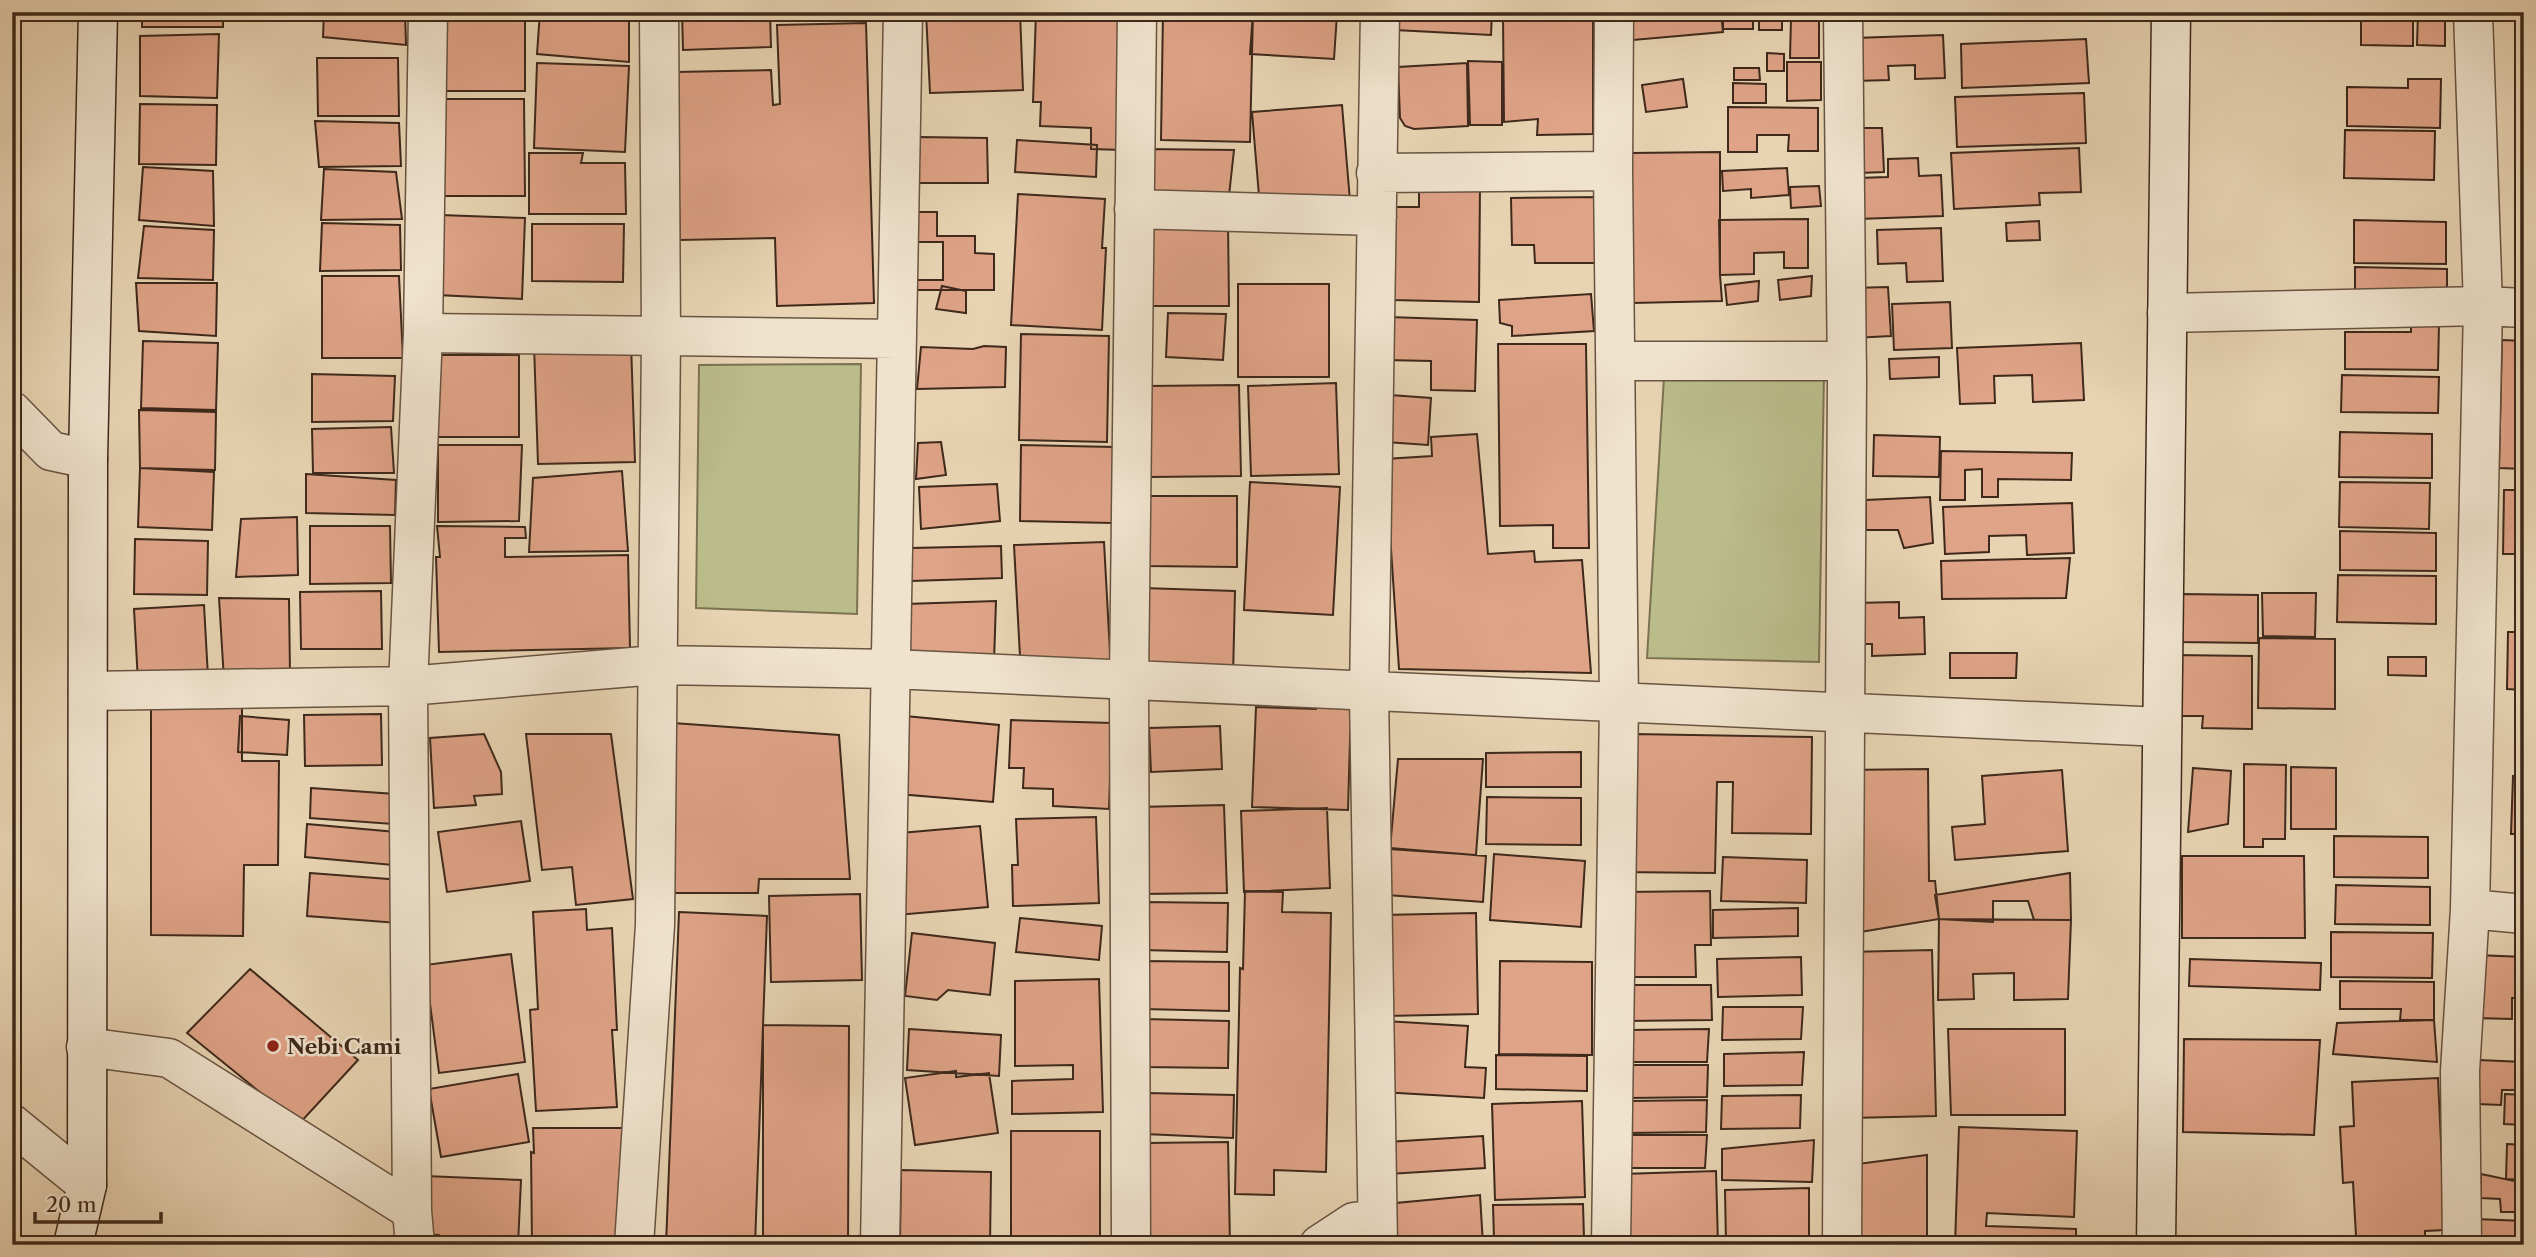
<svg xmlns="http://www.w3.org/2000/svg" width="2536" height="1257" font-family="'Libre Caslon Text',serif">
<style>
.green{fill:#babc8a;stroke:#7c7252;stroke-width:2}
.building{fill:#dfa387;stroke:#3e291b;stroke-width:2}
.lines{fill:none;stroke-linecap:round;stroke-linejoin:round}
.street-casing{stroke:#685441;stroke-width:41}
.secondary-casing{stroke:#3e291b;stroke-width:41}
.street{stroke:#f0e3ce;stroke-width:38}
.secondary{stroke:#f0e3ce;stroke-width:38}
.poi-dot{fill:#8f2418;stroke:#f0e3ce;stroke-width:2.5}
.labels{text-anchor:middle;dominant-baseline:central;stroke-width:5;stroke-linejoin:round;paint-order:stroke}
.poi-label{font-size:21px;font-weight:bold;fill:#3e291b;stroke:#f0e3ce;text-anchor:start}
</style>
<rect width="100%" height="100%" fill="#e8d4b3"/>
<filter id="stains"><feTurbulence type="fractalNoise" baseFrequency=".00286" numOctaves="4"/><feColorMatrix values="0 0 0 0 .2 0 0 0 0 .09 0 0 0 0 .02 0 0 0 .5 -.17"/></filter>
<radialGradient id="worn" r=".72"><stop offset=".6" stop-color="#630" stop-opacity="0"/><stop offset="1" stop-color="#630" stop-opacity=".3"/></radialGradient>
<path class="green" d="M861,364L857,614L696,608L699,365Z
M1824,375L1819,662L1647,658L1664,377Z"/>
<path class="building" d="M142,12H223V27H142Z
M324,12H405L406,45L323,37Z
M445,12H525V91H445Z
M540,12H629V62L537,54Z
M682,12H770L771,47L683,50Z
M785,12H876L877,19L785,21Z
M926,12H1020L1023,90L930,93Z
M1036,12H1124L1123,150L1091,149V128L1040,126L1041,102H1033Z
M1163,12H1253L1250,142L1161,140Z
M1253,12L1337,14L1334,59L1250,54Z
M1395,12H1492L1491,35L1395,30Z
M1619,12H1721L1723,32L1622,41Z
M1723,12H1753V29H1723Z
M1759,12H1782V30H1759Z
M1859,12H1949L1950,17L1860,20Z
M2361,12H2413V46L2361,45Z
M2418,12H2445V46L2417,45Z
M1503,16L1593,17V134L1537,135L1538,119L1504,122Z
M1791,19H1819V58H1790Z
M866,23L874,303L777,306L775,238L680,240L676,72L771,70L773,105L780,104L777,25Z
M219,34L217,98L140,96V36Z
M1943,35L1945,78L1915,79V65L1888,66L1889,80L1855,81L1854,38Z
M2086,39L2089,83L1962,88L1961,44Z
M1767,53L1784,54V71H1767Z
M317,58H398L399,116H318Z
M1468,61L1502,62V125H1470Z
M1787,62H1821V100L1787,101Z
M537,63L629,66L625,152L534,148Z
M1467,63L1468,126L1414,129L1405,126L1400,118L1398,67Z
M1734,68H1759L1760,80H1734Z
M1683,79L1687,107L1646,112L1642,85Z
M2408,79H2441L2440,128L2347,126V87L2408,88Z
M1733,83L1766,84V103H1733Z
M2084,93L2086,143L1957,147L1955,97Z
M443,99H524L525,196H444Z
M140,104L217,105L216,165L139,164Z
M1342,105L1350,201L1260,208L1252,112Z
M1728,107L1818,108V151H1788L1789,135H1757V152H1728Z
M315,121L399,123L401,166L319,167Z
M1856,128H1882L1884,172L1859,173Z
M2345,130L2435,131L2434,180L2344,178Z
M920,137L987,138L988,183H918Z
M1017,140L1097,145L1096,177L1015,172Z
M2079,148L2081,192L2039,193L2040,205L1954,209L1951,153Z
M1144,149L1234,150L1228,205L1141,202Z
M1720,152V275L1722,301L1632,303L1630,153Z
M529,153H583L581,163H625L626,214H529Z
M1918,158L1919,176L1941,175L1943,216L1858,219L1857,178L1888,177V159Z
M143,167L213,171L214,226L139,220Z
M1787,168L1789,195L1751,198V189L1723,191L1722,171Z
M324,169L396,172L402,219L321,220Z
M1419,183L1480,184L1479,302L1392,300L1393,207H1419Z
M1819,186L1821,206L1791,208L1790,187Z
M1018,194L1105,199L1102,248H1106L1102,330L1011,325Z
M1602,197V263H1535L1534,245H1512L1511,198Z
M12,208L16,267H12Z
M917,212H937V236H975V253L994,254V290H916V280H943V242H917Z
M440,215L525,218L522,299L437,295Z
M1808,219V268H1784V252L1754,253V274L1720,275L1719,220Z
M1135,220L1228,221L1229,306H1135Z
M2354,220L2446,222V264L2354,263Z
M2039,221L2040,240L2007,241L2006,223Z
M322,223L400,225L401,270L320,271Z
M532,224H624L623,282L532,281Z
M144,226L214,230L213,280L138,278Z
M1941,228L1943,281L1907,282L1906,263L1878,264L1877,230Z
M2355,267L2447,269V302L2355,301Z
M322,276H399L403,358H322Z
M1812,276L1811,296L1780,300L1778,280Z
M1759,281L1758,301L1727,305L1725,285Z
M136,283H217L216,336L139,331Z
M1238,284H1329V377H1238Z
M942,286L966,291V313L936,309Z
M1888,287L1891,336L1853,338L1851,288Z
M1591,294L1594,331L1512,336V326L1500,323L1499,300Z
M1950,302L1952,348L1894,350L1892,304Z
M1168,313L1226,314L1223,360L1166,357Z
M1388,317L1477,320L1475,391L1431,390V361L1386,360Z
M2411,325H2439L2438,370L2345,369V332H2411Z
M1021,334L1109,336L1107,442L1019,440Z
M2502,340L2524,341V469L2499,468Z
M143,341L218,343L216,410L141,408Z
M631,343L635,462L538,464L534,345Z
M2081,343L2084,400L2033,402L2032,375L1994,376L1995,403L1960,404L1957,348Z
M1498,344H1586L1589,548H1553V525L1500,526Z
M984,346L1006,347L1005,387L917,389L921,347L973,349Z
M439,355H519V437H437Z
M1939,357V377L1890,379L1889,359Z
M312,374L395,376L393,421L312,422Z
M2342,375L2439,377L2438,413L2341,412Z
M1336,383L1339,474L1251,476L1248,386Z
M1239,385L1241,476L1150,477L1148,386Z
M1390,395L1431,398L1428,445L1386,442Z
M139,410L216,412L215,470L140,468Z
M391,427L394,473H313L312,429Z
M2340,432L2432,434V478L2339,477Z
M1477,434L1488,554L1534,551L1535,562L1582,560L1591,673L1399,669L1385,459L1432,456L1431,437Z
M1874,435L1940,437L1939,477L1873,476Z
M941,442L946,475L916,479L918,443Z
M438,445H522L519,521L438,522Z
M1021,445L1114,447L1112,523L1020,521Z
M1941,451L2072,453L2071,480L1998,479V497H1982V469L1965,470V500H1940Z
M140,468L214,472L212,530L138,527Z
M622,471L628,551L529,552L533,478Z
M306,474L396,480L395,515L306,513Z
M1250,482L1340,487L1333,615L1244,610Z
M2340,482L2430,483L2429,529L2339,527Z
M997,484L1000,521L921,529L919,487Z
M2504,490H2524V598H2521L2522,554H2503Z
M1147,496H1237V567L1146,566Z
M1930,497L1933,543L1904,548L1898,530H1866V500Z
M2072,503L2074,553L2027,555L2026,535L1989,536V552L1945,554L1943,507Z
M297,517L298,575L236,577L241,519Z
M310,526H390L391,583L310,584Z
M437,526L525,527L526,538H505V557L628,555L630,648L439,652L436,557H440Z
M2340,531L2436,533V571L2340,570Z
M135,539L208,541L207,595L134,594Z
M1104,542L1111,671L1021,675L1014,545Z
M1001,546L1002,578L911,581V548Z
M2070,558L2066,598L1942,599L1941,561Z
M2338,575L2436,576V624L2337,622Z
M1143,588L1235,591L1233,677L1140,674Z
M381,591L382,649H301L300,592Z
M2262,593H2316L2315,637L2263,636Z
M2179,594L2258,595V643L2179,642Z
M219,598L289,599L290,675L224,680Z
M996,601L994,662L900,663L906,604Z
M1899,602V618L1924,617L1925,654L1872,656V644H1855L1854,603Z
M204,605L208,677L138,682L134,609Z
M2508,632H2524V690L2507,689Z
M2259,638L2335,639V709L2258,708Z
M1950,653H2017L2016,678H1950Z
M2173,655L2252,656V729L2202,728L2203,716H2172Z
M2388,657H2426V676L2388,675Z
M151,694H242V761H279L278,865H244L243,936L151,935Z
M1316,705H1351L1348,810L1252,807L1256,707L1316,709Z
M381,714L382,765L305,766L304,715Z
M240,716L289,720L287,755L238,752Z
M905,716L999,725L993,802L898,794Z
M1011,720L1112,723L1109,809L1053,806V789L1023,788L1024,768H1009Z
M673,723L839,735L850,879H759L758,893H670Z
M1220,726L1222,769L1151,772L1149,728Z
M484,734L501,772L502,794L474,796L476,805L434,808L430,738Z
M526,734H611L633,899L576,905L572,867L542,870Z
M1633,734L1812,737L1811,834L1732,833L1733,782H1717L1715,873L1619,872Z
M1581,752V787H1486V753Z
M1398,759H1483L1476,855L1390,849Z
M2244,764L2286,765L2285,839H2263V847H2244Z
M2291,767L2336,768V829H2291Z
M2193,768L2231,771L2228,824L2188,832Z
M1928,769L1929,881H1935L1939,919L1854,933L1843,770Z
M2062,770L2068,851L1955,860L1952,827L1985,824L1982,776Z
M2513,776H2524V879L2523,834H2511Z
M311,788L395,794L393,824L310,818Z
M1487,797L1581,798V845L1486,844Z
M1224,805L1227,893L1140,894L1137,807Z
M1327,808L1330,888L1244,892L1241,811Z
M1096,817L1099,903L1013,906L1012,865H1018L1016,819Z
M521,821L530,881L447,892L438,832Z
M307,824L396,832L393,865L305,857Z
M980,826L988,907L897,915L889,834Z
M2334,836L2428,837V878L2334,877Z
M1390,848L1486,856L1483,902L1387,895Z
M1494,854L1585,861L1581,927L1490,920Z
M2182,856H2304L2305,938H2182Z
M1723,857L1807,860L1806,903L1721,901Z
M310,873L401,880L398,923L307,916Z
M2070,873L2071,920H2034L2028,901H1993V922L1939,919L1935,895Z
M2336,885L2430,887V925L2335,924Z
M1245,891L1283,892L1282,912L1331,913L1326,1172L1274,1170V1195L1235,1194L1240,968L1243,969Z
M1710,891L1711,945H1695L1696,977H1625L1624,892Z
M860,894L862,980L771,982L769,896Z
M1142,902L1228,903L1227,952L1141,950Z
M1798,908V936L1713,938V910Z
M586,909L587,930L612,928L617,1030H612L617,1107L536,1111L530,1010L538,1009L533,912Z
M679,912L767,916L755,1245H666Z
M1476,913L1478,1014L1386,1016L1383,915Z
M1020,918L1102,926L1099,960L1016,952Z
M1939,919L2071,920L2068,999L2014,1000V973L1973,974L1974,999L1938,1000Z
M2331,932L2433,933L2432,978L2331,977Z
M912,933L995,943L990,995L948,990L937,1000L905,996Z
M1932,950L1936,1116L1850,1118L1848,952Z
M511,954L525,1062L439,1073L425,965Z
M2476,955L2524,957V998H2512V1019L2474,1018Z
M1801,957L1802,995L1718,997L1717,959Z
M2190,959L2321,963L2320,990L2189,986Z
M1143,961L1229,962V1011L1143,1009Z
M1500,961L1592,962V1055L1499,1054Z
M250,969L358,1060L299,1124L187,1033Z
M1099,979L1103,1112L1012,1114V1081L1073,1079V1065L1015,1066V981Z
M2340,981L2434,982V1020H2400L2401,1009H2340Z
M1624,985H1711L1712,1020L1624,1021Z
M1723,1007H1803L1801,1039L1722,1040Z
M1143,1019L1229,1021L1228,1068L1142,1067Z
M2434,1020L2437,1062L2333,1054L2337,1023Z
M1385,1021L1468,1026L1465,1067L1486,1068L1484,1098L1381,1092Z
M763,1025L849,1026L848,1245H763Z
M909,1029L1001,1035L999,1076L907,1070Z
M1709,1029L1707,1062H1628V1030Z
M1948,1029H2065V1115H1951Z
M2184,1039L2320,1040L2314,1135L2183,1132Z
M1804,1052L1802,1085L1724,1086V1054Z
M1496,1055L1587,1056V1091L1496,1089Z
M2478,1060L2524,1062V1090H2502L2501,1105L2477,1104Z
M1629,1065H1708L1707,1097L1629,1098Z
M956,1071V1077L989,1073L998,1133L915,1145L905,1078Z
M518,1074L529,1142L441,1157L429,1089Z
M2438,1078L2445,1230L2425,1231V1245H2351V1237L2356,1236L2353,1182L2343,1183L2340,1127L2354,1126L2352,1082Z
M1147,1093L1234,1095L1233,1138L1145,1134Z
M2505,1094L2524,1095V1125L2504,1124Z
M1801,1095L1800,1128L1721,1129L1722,1096Z
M1707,1100L1706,1132L1627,1133V1101Z
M1582,1101L1585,1197L1495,1200L1492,1104Z
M1959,1127L2077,1131L2074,1217L1987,1213L1986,1226L2076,1229V1245H1955Z
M533,1128H623L621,1245H532L531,1152L534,1153Z
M1011,1131H1100V1245H1011Z
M1626,1135H1707L1705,1168H1626Z
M1483,1136L1485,1168L1389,1174L1387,1142Z
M1814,1140L1812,1182L1722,1180V1149Z
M1228,1142L1230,1245H1141L1146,1143Z
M2507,1144L2524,1145V1180L2506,1179Z
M1927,1155V1245H1853L1842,1166Z
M901,1170L991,1172L990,1245H900Z
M1716,1171L1718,1245H1625L1622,1174Z
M2481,1174L2524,1183V1212H2501L2500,1199L2481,1198Z
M425,1176L521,1180L518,1245H448L439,1235L423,1234Z
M1809,1188V1245H1726L1725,1190Z
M1480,1195L1483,1245H1395L1396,1203Z
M1583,1204L1584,1238L1494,1239L1493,1205Z
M2476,1219L2524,1221V1241H2504V1245H2475Z
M1583,1242V1245H1547Z"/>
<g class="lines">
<g class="street-casing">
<path id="street" d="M1376,173L1613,171
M1134,209L1377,216
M2167,313L2483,306L2524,308
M423,333L897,339
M1615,361H1847
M12,411L51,451L88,459
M88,691L408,686L656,665L892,669L2162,727
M2470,909L2524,914
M86,1047L169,1058L412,1211
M12,1124L87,1185
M415,1245L412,1211L408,686L423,333L428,12
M634,1245L655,925L661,337L659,12
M880,1245L903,12
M1131,1245L1129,681L1137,12
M1319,1245L1354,1222L1377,1220
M1378,1245L1369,693L1380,12
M1611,1245L1619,703L1613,171L1614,12
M1842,1245L1847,378L1843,12
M2462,1245L2460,1071L2470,909L2483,306L2473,12"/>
</g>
<g class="secondary-casing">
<path id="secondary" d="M73,1245L87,1185L88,459L98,12
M2156,1245L2171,12"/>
</g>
<use href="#street" class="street"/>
<use href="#secondary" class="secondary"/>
</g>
<circle class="poi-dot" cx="273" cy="1046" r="7"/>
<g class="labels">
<g class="poi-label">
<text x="287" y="1046">Nebi Cami</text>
</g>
</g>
<rect width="2536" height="1257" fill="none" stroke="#e8d4b3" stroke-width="42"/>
<rect x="14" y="14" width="2508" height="1229" fill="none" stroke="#3e291b" stroke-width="3.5"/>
<rect x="21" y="21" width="2494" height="1215" fill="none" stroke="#3e291b" stroke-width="2"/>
<path d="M35 1212v10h126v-10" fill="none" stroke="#3e291b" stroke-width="3.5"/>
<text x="46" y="1212" font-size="21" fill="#3e291b" stroke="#f0e3ce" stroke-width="5" paint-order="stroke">20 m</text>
<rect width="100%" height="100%" filter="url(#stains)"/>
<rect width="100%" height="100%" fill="url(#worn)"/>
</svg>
